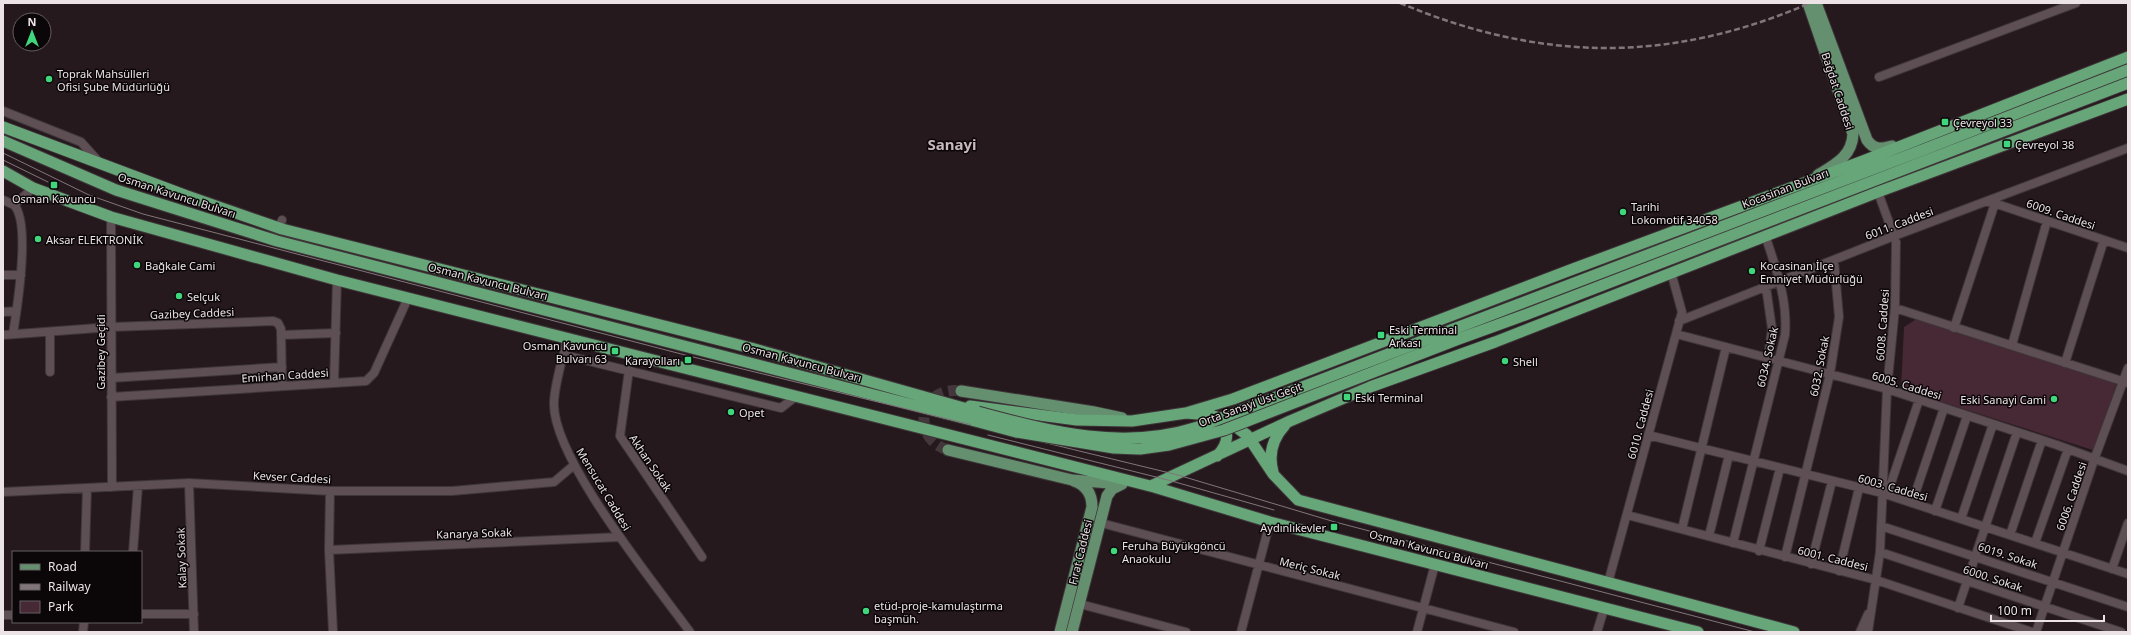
<svg xmlns="http://www.w3.org/2000/svg" width="2131" height="635" font-family="'Noto Sans',sans-serif">
<style>
.green{fill:#472835}
.lines{fill:none;stroke-linecap:round;stroke-linejoin:round}
.primary-tunnel{stroke:#43373c;stroke-width:11;stroke-dasharray:11 5.5;stroke-linecap:butt}
.minor-casing{stroke:#3f3639;stroke-width:10}
.primary-casing{stroke:#3f3639;stroke-width:13}
.trunk-casing{stroke:#3f3639;stroke-width:13}
.minor{stroke:#5d4f54;stroke-width:8}
.primary{stroke:#649070;stroke-width:11}
.trunk{stroke:#66a679;stroke-width:11}
.tram{stroke:#80767a;stroke-width:1}
.rail{stroke:#80767a;stroke-width:2.5;stroke-dasharray:6 3;stroke-linecap:butt}
.trunk-bridge-casing{stroke:#3f3639;stroke-width:13;stroke-linecap:butt}
.trunk-bridge{stroke:#66a679;stroke-width:11}
.poi-dot{fill:#40d77c;stroke:#0b0608;stroke-width:1.5}
.labels{text-anchor:middle;dominant-baseline:central;stroke-width:3;stroke-linejoin:round;paint-order:stroke}
.poi-label{font-size:11px;fill:#ebe3e6;stroke:#0b0608;text-anchor:start}
.street-label{font-size:11px;fill:#ebe3e6;stroke:#0b0608}
.district-label{font-size:15px;font-weight:bold;fill:#c9b9bf;stroke:#0b0608}
</style>
<rect width="100%" height="100%" fill="#25191e"/>
<path class="green" d="M1921,316L2117,383L2096,451L1901,389L1904,327Z"/>
<g class="lines">
<path class="primary-tunnel" d="M948,450C909,438 920,385 961,391"/>
<g class="minor-casing">
<path id="minor" d="M1879,77L2076,3
M3,111L81,142L100,163
M3,200L14,205L33,188
M1988,201L2128,248
M111,217L112,487
M279,228L282,220
M3,275H21
M1766,287L1772,329L1768,358
M1895,308L2128,383
M3,312L16,311
M1679,321L1894,236L2128,148
M1954,328L1995,203
M50,332V372
M13,334C17,309 31,223 14,205
M1676,334L1887,389L2057,445L2128,471
M3,335L111,327L273,321L278,323L281,329L282,386
M281,335L336,333
M567,339C563,359 555,381 554,402C551,457 656,585 690,632
M2012,345L2047,221
M564,355L781,408L795,397
M2065,363L2104,240
M629,370L620,436L702,557
M111,378L282,367
M334,383L337,280
M111,397L366,381L374,373L408,298
M1648,435L1882,493L2128,574
M189,483L194,632
M330,491L329,550L333,632
M3,492L189,483L330,491H452L554,482L574,465
M1887,495L1919,400
M1912,503L1944,408
M1935,511L1967,416
M1627,515L1876,580L2032,632
M1961,519L1993,424
M1101,523L1514,632
M1881,526L2128,607
M1682,529L1726,347
M2010,535L2042,440
M1709,536L1729,455
M1733,543L1785,335C1788,300 1776,268 1765,235
M2035,543L2068,449
M329,550L620,537
M1759,551L1780,468
M85,552L87,488
M133,552L138,486
M1880,552L2121,632
M1785,557L1830,374L1839,317L1834,260
M1811,564L1832,481
M2112,569L2128,523
M1839,571L1859,488
M1608,583L1682,312L1671,272
M1080,604L1186,632
M1958,608L2017,432
M141,614H194
M3,615H13
M83,632L84,622
M1241,632L1270,522
M1417,632L1435,564
M1597,632L1604,609
M1860,632L1868,614
M1868,632L1880,552L1887,389L1895,308L1896,242L1878,192
M2036,632L2094,460L2128,368"/>
</g>
<g class="primary-casing">
<path id="primary" d="M1808,3L1853,134C1852,156 1836,164 1818,175
M1816,3L1867,140C1874,150 1881,149 1892,146
M961,391L1094,412L1122,418
M948,450L1072,480L1122,484
M1060,632L1092,507C1092,494 1086,485 1074,481
M1072,632L1107,496L1112,489L1122,484"/>
</g>
<g class="trunk-casing">
<path id="trunk" d="M3,127L187,196L282,229L751,348L978,412
M3,141L116,190L277,241L975,421
M3,171L33,188L111,217L337,280L1154,487L1270,522L1698,632
M1451,330L1920,151L2128,70
M1456,340L1525,315L2128,83
M970,406L1077,420L1132,421L1186,413L1210,415L1228,421L1247,435L1273,474L1298,500L1794,632
M1186,413L1233,399L1573,269L1863,161L2128,57
M1217,456C1227,446 1230,433 1222,421
M1273,472C1268,454 1273,438 1285,425
M1151,486L1290,421L1370,387L1495,342L1878,192L2128,99"/>
</g>
<use href="#minor" class="minor"/>
<use href="#primary" class="primary"/>
<use href="#trunk" class="trunk"/>
<path class="tram" d="M3,153L89,195L143,214L689,356L1178,475L1335,522L1755,632
M3,160L48,182
M988,435L1168,480L1274,510"/>
<path class="rail" d="M1400,3C1541,62 1669,64 1810,3"/>
<g class="trunk-bridge-casing">
<path id="trunk-bridge" d="M978,412C1052,432 1123,451 1198,427L1451,330
M975,421L1016,432L1114,448L1140,449L1169,445L1224,430L1456,340"/>
</g>
<use href="#trunk-bridge" class="trunk-bridge"/>
</g>
<g class="poi-dot">
<circle cx="49" cy="79" r="4"/>
<rect x="1941" y="118" width="8" height="8" rx="2"/>
<rect x="2003" y="140" width="8" height="8" rx="2"/>
<rect x="50" y="181" width="8" height="8" rx="2"/>
<circle cx="1623" cy="212" r="4"/>
<circle cx="38" cy="239" r="4"/>
<circle cx="137" cy="265" r="4"/>
<circle cx="1752" cy="271" r="4"/>
<circle cx="179" cy="296" r="4"/>
<rect x="1377" y="331" width="8" height="8" rx="2"/>
<rect x="611" y="347" width="8" height="8" rx="2"/>
<rect x="684" y="356" width="8" height="8" rx="2"/>
<circle cx="1505" cy="361" r="4"/>
<rect x="1343" y="393" width="8" height="8" rx="2"/>
<circle cx="2054" cy="399" r="4"/>
<circle cx="731" cy="412" r="4"/>
<rect x="1330" y="523" width="8" height="8" rx="2"/>
<circle cx="1114" cy="551" r="4"/>
<circle cx="866" cy="611" r="4"/>
</g>
<g class="labels">
<g class="poi-label">
<text x="57" y="73">Toprak Mahsülleri<tspan x="57" dy="13">Ofisi Şube Müdürlüğü</tspan></text>
<text x="1953" y="122">Çevreyol 33</text>
<text x="2015" y="144">Çevreyol 38</text>
<text x="54" y="198" text-anchor="middle">Osman Kavuncu</text>
<text x="1631" y="206">Tarihi<tspan x="1631" dy="13">Lokomotif 34058</tspan></text>
<text x="46" y="239">Aksar ELEKTRONİK</text>
<text x="145" y="265">Bağkale Cami</text>
<text x="1760" y="265">Kocasinan İlçe<tspan x="1760" dy="13">Emniyet Müdürlüğü</tspan></text>
<text x="187" y="296">Selçuk</text>
<text x="1389" y="329">Eski Terminal<tspan x="1389" dy="13">Arkası</tspan></text>
<text x="607" y="345" text-anchor="end">Osman Kavuncu<tspan x="607" dy="13">Bulvarı 63</tspan></text>
<text x="680" y="360" text-anchor="end">Karayolları</text>
<text x="1513" y="361">Shell</text>
<text x="1355" y="397">Eski Terminal</text>
<text x="2046" y="399" text-anchor="end">Eski Sanayi Cami</text>
<text x="739" y="412">Opet</text>
<text x="1326" y="527" text-anchor="end">Aydınlıkevler</text>
<text x="1122" y="545">Feruha Büyükgöncü<tspan x="1122" dy="13">Anaokulu</tspan></text>
<text x="874" y="605">etüd-proje-kamulaştırma<tspan x="874" dy="13">başmüh.</tspan></text>
</g>
<g class="street-label">
<text transform="translate(1838 91) rotate(72)">Bağdat Caddesi</text>
<text transform="translate(1785 188) rotate(-21)">Kocasinan Bulvarı</text>
<text transform="translate(177 195) rotate(18)">Osman Kavuncu Bulvarı</text>
<text transform="translate(2061 214) rotate(19)">6009. Caddesi</text>
<text transform="translate(1899 223) rotate(-21)">6011. Caddesi</text>
<text transform="translate(488 281) rotate(14)">Osman Kavuncu Bulvarı</text>
<text transform="translate(192 313) rotate(-2)">Gazibey Caddesi</text>
<text transform="translate(1882 325) rotate(-86)">6008. Caddesi</text>
<text transform="translate(100 352) rotate(-90)">Gazibey Geçidi</text>
<text transform="translate(1767 357) rotate(-77)">6034. Sokak</text>
<text transform="translate(802 362) rotate(15)">Osman Kavuncu Bulvarı</text>
<text transform="translate(1819 366) rotate(-79)">6032. Sokak</text>
<text transform="translate(285 375) rotate(-4)">Emirhan Caddesi</text>
<text transform="translate(1907 385) rotate(17)">6005. Caddesi</text>
<text transform="translate(1250 404) rotate(-20)">Orta Sanayi Üst Geçit</text>
<text transform="translate(1640 424) rotate(-75)">6010. Caddesi</text>
<text transform="translate(651 463) rotate(56)">Akhan Sokak</text>
<text transform="translate(292 477) rotate(3)">Kevser Caddesi</text>
<text transform="translate(1893 487) rotate(16)">6003. Caddesi</text>
<text transform="translate(604 489) rotate(59)">Mensucat Caddesi</text>
<text transform="translate(2071 496) rotate(-71)">6006. Caddesi</text>
<text transform="translate(474 533) rotate(-2)">Kanarya Sokak</text>
<text transform="translate(1429 549) rotate(15)">Osman Kavuncu Bulvarı</text>
<text transform="translate(1080 552) rotate(-76)">Fırat Caddesi</text>
<text transform="translate(2008 555) rotate(18)">6019. Sokak</text>
<text transform="translate(181 558) rotate(-92)">Kalay Sokak</text>
<text transform="translate(1833 558) rotate(14)">6001. Caddesi</text>
<text transform="translate(1310 568) rotate(14)">Meriç Sokak</text>
<text transform="translate(1993 578) rotate(18)">6000. Sokak</text>
</g>
<g class="district-label">
<text x="952" y="144">Sanayi</text>
</g>
</g>
<rect width="2131" height="635" fill="none" stroke="#ebe3e6" stroke-width="8"/>
<rect x="12" y="551" width="130" height="72" fill="#0b0608" stroke="#655e61"/>
<rect x="20" y="564" width="20" height="6" fill="#649070" stroke="#655e61"/>
<text x="48" y="571" font-size="12" fill="#ebe3e6">Road</text>
<rect x="20" y="584" width="20" height="6" fill="#80767a" stroke="#655e61"/>
<text x="48" y="591" font-size="12" fill="#ebe3e6">Railway</text>
<rect x="20" y="601" width="20" height="12" fill="#472835" stroke="#655e61"/>
<text x="48" y="611" font-size="12" fill="#ebe3e6">Park</text>
<g transform="translate(32 32)"><circle r="19" fill="#0b0608" stroke="#655e61"/>
<path d="M0-3L7 15L0 10L-7 15Z" fill="#40d77c"/>
<text y="-6" font-size="11" font-weight="bold" text-anchor="middle" fill="#ebe3e6">N</text>
</g>
<path d="M1991 615v6h113v-6" fill="none" stroke="#ebe3e6" stroke-width="2"/>
<text x="1997" y="615" font-size="12" fill="#ebe3e6" stroke="#0b0608" stroke-width="3" paint-order="stroke">100 m</text>
</svg>
